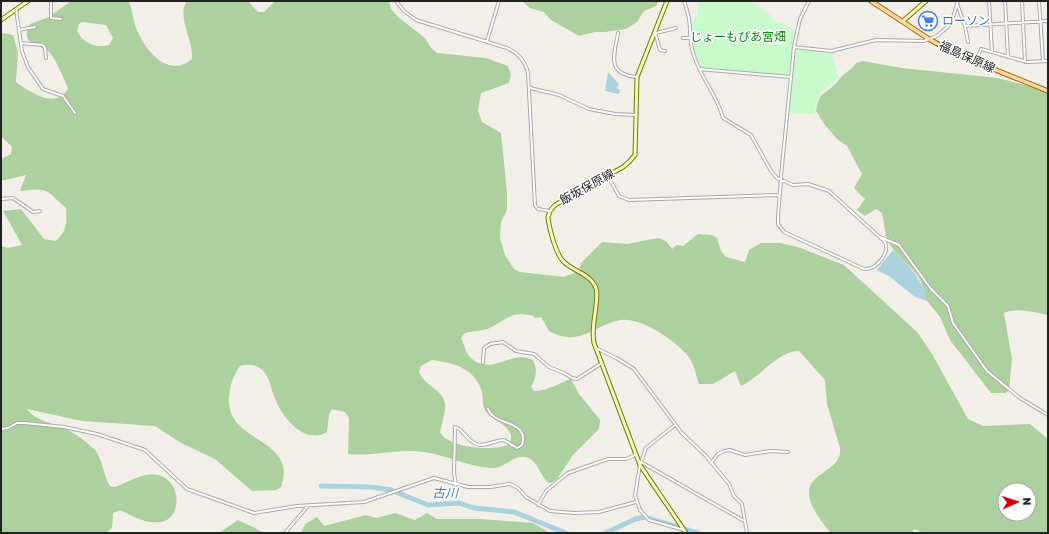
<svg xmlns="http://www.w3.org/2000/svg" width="1049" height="534" font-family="Rubik,'Noto Sans JP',sans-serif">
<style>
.forest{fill:#add19e;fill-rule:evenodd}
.park{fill:#c8facc}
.water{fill:#aad3df}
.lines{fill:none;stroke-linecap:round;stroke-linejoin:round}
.river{stroke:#aad3df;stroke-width:5}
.street-casing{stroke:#a9a9a9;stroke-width:4}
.secondary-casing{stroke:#707d05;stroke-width:5}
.primary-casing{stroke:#a06b00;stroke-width:5.5}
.street{stroke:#fff;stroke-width:2}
.secondary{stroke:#f7fabf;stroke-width:3}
.primary{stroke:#fcd6a4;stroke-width:3.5}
.labels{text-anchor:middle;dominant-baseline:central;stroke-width:3;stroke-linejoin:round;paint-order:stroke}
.shop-label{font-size:12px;fill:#366cbe;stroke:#fff;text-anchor:start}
.park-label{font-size:12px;fill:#0c8416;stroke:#fff}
.street-label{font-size:12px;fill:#222;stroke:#fff}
.water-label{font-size:13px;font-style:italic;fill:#4a7aab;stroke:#fff}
</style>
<rect width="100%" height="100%" fill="#f2efe9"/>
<path class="forest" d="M71,1H129C132,9 133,18 135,25C143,48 167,80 192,59C194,41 176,16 187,1H248L258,12H264L275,1H389L391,9L398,17L425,38L431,48L437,53L486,58L508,66L511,75L509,83L481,93L478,111L482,122L501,133L507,193V210L501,222L500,238L505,255L514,269L520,272L564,277L579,271L581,263L602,242L627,244L658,238L666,241L672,249L677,245L683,246L698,234L712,235L717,238L721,251L726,257L745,262L749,250L761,243H780L798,247L844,265L918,333L932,354L968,419L983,426L1030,424L1048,439V533H923L914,529L912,533H831C775,468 844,480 840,448L827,404L825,380L799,351C779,350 759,378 741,386L735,371L713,384H699C696,376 694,363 688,356C676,341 641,317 621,320C593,325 580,348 549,331L541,317L535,318L534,316C510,311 510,318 490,328C483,331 473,331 465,333L461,338C464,344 466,354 471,358C493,377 510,349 533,360C538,370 536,377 531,387L534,391C544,392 560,383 571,379L579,394L600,420L599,429L573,455L557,479L551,483L547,482C541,475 537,462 529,458C515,452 505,469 492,468C468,467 447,455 424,452C398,448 373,457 348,454L349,418L345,412L332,409L329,415L327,432C304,446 281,416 274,396C271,389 270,379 265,373C259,365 249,363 240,366C233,376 230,385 229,397C225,444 299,437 281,487L276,490L252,491L215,459L181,443L155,426L82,421L27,409C35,421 56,424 68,430C76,434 85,441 92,447C103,456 102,473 110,486L114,487C128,483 144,471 158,475C183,481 182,520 160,522C145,524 133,516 120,510L113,513L112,528L106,533H1V246L8,248L22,245L3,211L21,209L44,239L56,241C67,230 67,224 66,208C44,189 51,188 20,191L26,175L1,181V159L11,154L12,147L1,136V33L13,35L18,52L16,82C28,91 58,111 68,88C63,77 58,64 51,54C42,43 18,47 30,24L49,17ZM82,22L106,25L113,38L109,45C95,48 84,44 77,31L79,24ZM432,360C454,363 475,368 482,392C483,397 482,405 485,410C491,421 519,427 509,444C495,452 447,448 440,432C442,423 446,412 445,404C443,389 424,386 419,372L421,366ZM1005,490H1029V514H1005Z
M522,1H659L656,6L644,11L637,22L626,29L605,32H595L579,36L551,20L544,12L530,8Z
M863,61L902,68L998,78L1048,91V315C1035,312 1016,307 1004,313L1012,359L1009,390L1006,393H991L950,340L940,317L924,297C926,274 902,263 891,246C884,237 885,224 882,213L876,209L865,216L857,210L865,199L854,188L862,174L847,146L838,140L825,125L816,111C820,92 821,97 833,86C837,83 839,79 842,76C847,71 852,70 856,63Z
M395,513L415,520L427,513L437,519H480L533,523L550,533H301L305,524L317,517L324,526L366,515L377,518Z
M238,520L265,533H219Z"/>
<path class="park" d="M698,1H750L768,13L777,23L780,22L798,33L796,46L832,53L838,77L833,84L821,91L814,114L785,113L788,79L701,70L694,50L691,22L698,16Z"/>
<path class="water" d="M608,72L619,84L617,88L620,90L619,94L605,91Z
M893,250C907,263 925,282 927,301L915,297L889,276L877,270Z"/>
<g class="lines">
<path class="river" d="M321,486L371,487L391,490L428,505L459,503L474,508L514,512L566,533
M606,533L635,519L644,517L698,533"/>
<g class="street-casing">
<path id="street" d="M51,1V18L61,19
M396,1L404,11L416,20L507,48C518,53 525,60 528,73L535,205L538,209L550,211
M684,1C686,7 688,13 689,19C691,31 689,44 694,56C701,78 717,95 723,118L751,135L771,171L777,178L793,185L808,184L829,191L885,242C890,254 876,270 864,269L784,232L778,224V216L781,180V176L794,47L800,19L809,1
M956,1L965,26L1048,21
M989,1L992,52
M1005,1L1008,57
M1022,1L1025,62
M1039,1L1043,61
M16,9L22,51L28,67L43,89L63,96L75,113
M965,26L968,42
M19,30L35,27
M655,32L660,50L665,51
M618,33C614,56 606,74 637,77
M656,33L676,28
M683,38H691
M487,41L499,1
M21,43L43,45L45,48L46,58
M794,47L831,51L876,40L924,41L937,36L951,24L958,1
M976,61L981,49L1027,62L1048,61
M699,69L791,77
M530,88L559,95L589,109L615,114L636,115
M608,176L619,196L629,200L780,195
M1,199L13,198L33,212L40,211
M880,237L899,245L931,289L948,306L953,323L987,371L1020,398L1048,415
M596,348L618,359L634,369L681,432L706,456L729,484L734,496L742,504L747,533
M483,363L484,348L490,344L503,342L516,351L534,354L549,367L564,373L572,378L577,379L602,363
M675,425L646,448L640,465L635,495L640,510L649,520L684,530
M1,429L8,428L17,423H25L64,427L97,434L145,450L187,489L254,513L297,506L364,502L434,478L468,487H490L510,484L518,488L526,497L550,511L574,513L599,512L636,502
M641,462L744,521
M711,463L718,454L724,451L730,450L745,455L771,451L788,452
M456,485L454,473L455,427C463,428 467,443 480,445C488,445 496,440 504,440L517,448L522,445C529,419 495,427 488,409
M538,505L546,491L568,473L608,459H626L635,455
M285,533L307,507"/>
</g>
<g class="secondary-casing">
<path id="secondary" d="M667,1L637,77L635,155L629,162L623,167L555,205L550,211L548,217C549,228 556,254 563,261C572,271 591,274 596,288C600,300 590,325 594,343L640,465L686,533
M1,20L28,1
M903,21L926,1"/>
</g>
<g class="primary-casing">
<path id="primary" d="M871,1L929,39L956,54L1048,91"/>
</g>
<use href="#street" class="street"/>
<use href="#secondary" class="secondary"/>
<use href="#primary" class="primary"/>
</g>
<defs>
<g id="supermarket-ring" transform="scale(1)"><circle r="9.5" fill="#fff" stroke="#3f7fe0" stroke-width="1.5"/><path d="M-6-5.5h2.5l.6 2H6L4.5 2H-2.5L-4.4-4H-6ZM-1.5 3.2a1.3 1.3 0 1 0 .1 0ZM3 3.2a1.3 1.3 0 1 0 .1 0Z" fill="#3f7fe0"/></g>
</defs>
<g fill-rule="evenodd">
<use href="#supermarket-ring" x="928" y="21"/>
</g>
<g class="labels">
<g class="shop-label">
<text x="942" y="21">ローソン</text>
</g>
<g class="park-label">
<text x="738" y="37">じょーもぴあ宮畑</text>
</g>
<g class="street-label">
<text transform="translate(967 57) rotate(24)">福島保原線</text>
<text transform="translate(587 187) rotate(-29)">飯坂保原線</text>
</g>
<g class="water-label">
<text transform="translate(445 493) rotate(1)">古川</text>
</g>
</g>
<rect width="1049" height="534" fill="none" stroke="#222222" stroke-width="4"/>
<g transform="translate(1017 502) rotate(87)"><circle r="19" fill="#ffffff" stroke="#a7a7a7"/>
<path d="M0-3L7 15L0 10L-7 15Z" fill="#d40000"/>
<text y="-6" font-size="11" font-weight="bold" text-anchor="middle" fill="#222222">N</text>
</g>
</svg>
